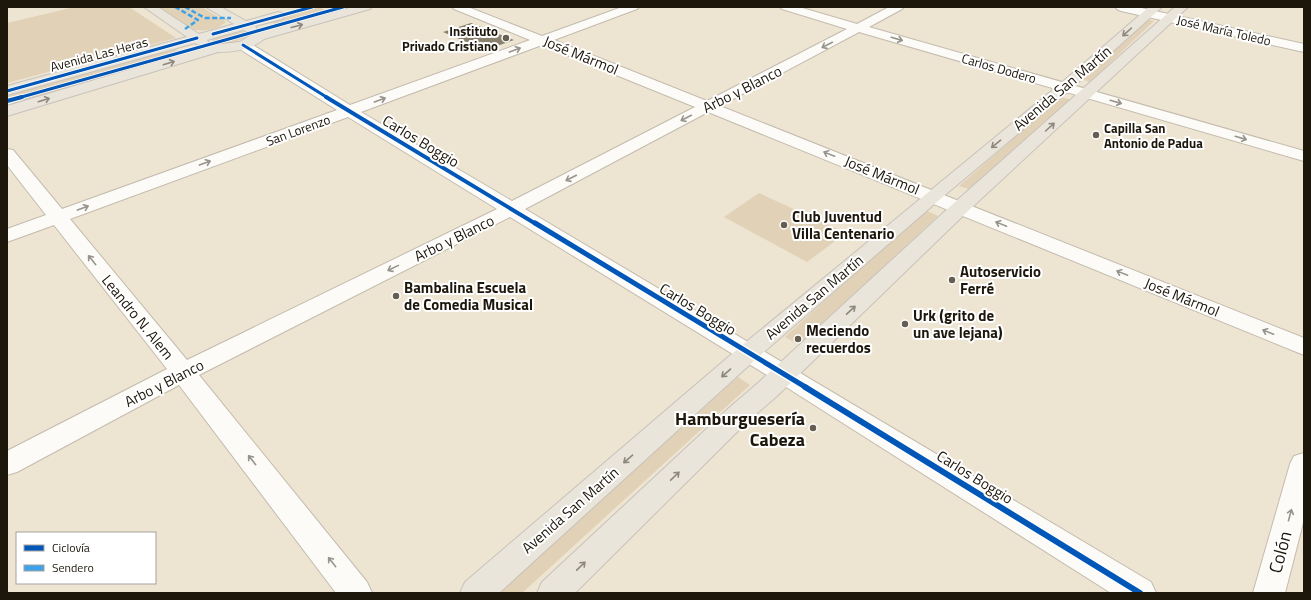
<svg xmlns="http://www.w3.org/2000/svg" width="1311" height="600" font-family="'Titillium Web',sans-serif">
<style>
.green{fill:#e1d1b6}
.building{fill:#89806e}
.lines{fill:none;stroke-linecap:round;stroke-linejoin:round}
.minor-casing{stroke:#c3bbad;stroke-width:2}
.major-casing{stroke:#c7c2ba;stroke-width:2}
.minor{fill:#fcfbf8;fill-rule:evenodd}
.major{fill:#eae5db;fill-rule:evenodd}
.quiet{stroke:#3da2e9;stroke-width:2.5;stroke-dasharray:5 2.5;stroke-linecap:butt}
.cycleway-far3-casing{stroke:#fff;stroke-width:4.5}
.cycleway-far2-casing{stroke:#fff;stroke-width:6}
.cycleway-far1-casing{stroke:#fff;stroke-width:8}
.cycleway-casing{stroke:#fff;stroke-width:9}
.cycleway-far3{stroke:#0057b8;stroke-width:3}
.cycleway-far2{stroke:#0057b8;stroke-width:4}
.cycleway-far1{stroke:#0057b8;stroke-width:5}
.cycleway{stroke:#0057b8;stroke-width:6}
.oneway{stroke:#8d887d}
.oneway2{stroke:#97948d}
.poi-dot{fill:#665e51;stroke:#fff;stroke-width:1.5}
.labels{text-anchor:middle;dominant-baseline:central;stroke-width:4;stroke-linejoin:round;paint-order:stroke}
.far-street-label{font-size:13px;fill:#1c160b;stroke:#fff}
.far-poi-label{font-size:13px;font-weight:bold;fill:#1c160b;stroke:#fff;text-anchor:end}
.street-label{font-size:15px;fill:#1c160b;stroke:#fff}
.poi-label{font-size:15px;font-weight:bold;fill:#1c160b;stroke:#fff;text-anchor:start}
.near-poi-label{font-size:18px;font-weight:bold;fill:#1c160b;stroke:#fff;text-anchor:end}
.near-street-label{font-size:18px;fill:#1c160b;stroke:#fff}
</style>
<rect width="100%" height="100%" fill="#eee4d2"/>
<path class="green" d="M75,7H129L176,38L7,83V23Z
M159,7H202L226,22C220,28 202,33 193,29C183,26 169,13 159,7Z
M319,7L333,14L283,28L270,21Z
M1146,19L1154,21L1090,82L1081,79Z
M238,31L245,32L247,35L246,38L231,43H215L212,40L214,37Z
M174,48L184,55L13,104L7,98V95Z
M1061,97L1072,100L971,190L959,186Z
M759,193L846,233L807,262L724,217Z
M925,210L938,216L799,345L785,337Z
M738,377L750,385L522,593H495Z"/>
<path class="building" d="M471,23L514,40L485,50L443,32Z"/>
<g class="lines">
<g class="minor-casing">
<path id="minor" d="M452,7H468L542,36L622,7H639L637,9L554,40L707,101L847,29L782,9L780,7H799L857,24L889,7H904L902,9L869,27L1304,151V161L859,32L720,106L1304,338V355L708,112L525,209L1151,582L1156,593H1111L775,380L510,217L199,375L367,582L372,593H336L179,385L17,472L7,475V451L167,369L54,225L7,242V229L46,215L7,165V149L13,150L62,209L337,110L238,48L236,45L238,42H248L350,105L530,40L454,9ZM542,45L695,107L512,201L361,112ZM348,117L497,209L187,360L70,219Z
M1115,7H1137L1304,44V52L1121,11L1117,9Z
M1304,453V519L1285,593H1253L1290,464L1294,456Z"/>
</g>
<g class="major-casing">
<path id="major" d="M144,7H158L199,34L234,24L206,7H221L246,21L278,12L282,13L284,16L282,19L255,26L257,29L255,32L251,33L243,30L207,40L209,43L208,46L203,47L195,43L7,95V86L187,37Z
M353,7H372L370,9L264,39C251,50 234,52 218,52L7,116V106L212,45L240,42L254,33Z
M1149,7H1162L1070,90L939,200L756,359L499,593H460L465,582L740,347L1060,84Z
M1175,7H1188L968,211L777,396L748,421L575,593H537L542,582L730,407L759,382L954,203Z"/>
</g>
<use href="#minor" class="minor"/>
<use href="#major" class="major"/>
<path class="quiet" d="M175,7L198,20L185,29
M185,7L205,18H231"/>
<g class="cycleway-far3-casing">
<path id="cycleway-far3" d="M213,34L312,7
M243,45L328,98
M7,91L197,38
M18,98L343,7"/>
</g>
<g class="cycleway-far2-casing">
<path id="cycleway-far2" d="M326,97L536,224
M7,101L22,97"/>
</g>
<g class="cycleway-far1-casing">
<path id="cycleway-far1" d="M535,223L807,388"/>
</g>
<g class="cycleway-casing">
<path id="cycleway" d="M805,387L1140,593"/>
</g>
<use href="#cycleway-far3" class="cycleway-far3"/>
<use href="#cycleway-far2" class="cycleway-far2"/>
<use href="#cycleway-far1" class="cycleway-far1"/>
<use href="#cycleway" class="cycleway"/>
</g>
<defs><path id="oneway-shaft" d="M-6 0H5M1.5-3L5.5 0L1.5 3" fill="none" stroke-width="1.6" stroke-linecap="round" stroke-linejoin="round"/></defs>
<g class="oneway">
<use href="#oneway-shaft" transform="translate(297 26) rotate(-15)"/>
<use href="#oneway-shaft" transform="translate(1127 32) rotate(138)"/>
<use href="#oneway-shaft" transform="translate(169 63) rotate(-17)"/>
<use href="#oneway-shaft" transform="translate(44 100) rotate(-17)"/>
<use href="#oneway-shaft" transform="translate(1050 127) rotate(-42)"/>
<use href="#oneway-shaft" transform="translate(996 144) rotate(141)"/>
<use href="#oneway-shaft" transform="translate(851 310) rotate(-43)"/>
<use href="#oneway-shaft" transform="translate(726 373) rotate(139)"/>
<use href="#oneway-shaft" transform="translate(628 459) rotate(139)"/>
<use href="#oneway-shaft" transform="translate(675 476) rotate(-44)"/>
<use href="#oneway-shaft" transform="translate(581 566) rotate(-44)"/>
</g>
<g class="oneway2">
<use href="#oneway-shaft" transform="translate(897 39) rotate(16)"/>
<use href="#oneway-shaft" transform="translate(827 45) rotate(153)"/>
<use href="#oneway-shaft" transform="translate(515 50) rotate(-20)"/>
<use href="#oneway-shaft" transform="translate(380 100) rotate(-20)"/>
<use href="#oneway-shaft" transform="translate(1116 102) rotate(16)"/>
<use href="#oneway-shaft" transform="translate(686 118) rotate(153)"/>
<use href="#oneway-shaft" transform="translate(1241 138) rotate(16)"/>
<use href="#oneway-shaft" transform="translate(829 154) rotate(-158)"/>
<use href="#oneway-shaft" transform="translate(205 163) rotate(-20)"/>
<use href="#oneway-shaft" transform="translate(571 178) rotate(153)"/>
<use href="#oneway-shaft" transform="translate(83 208) rotate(-20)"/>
<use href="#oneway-shaft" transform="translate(1001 224) rotate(-158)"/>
<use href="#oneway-shaft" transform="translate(92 260) rotate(-129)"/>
<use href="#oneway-shaft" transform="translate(393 268) rotate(154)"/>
<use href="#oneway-shaft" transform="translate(1122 273) rotate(-158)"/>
<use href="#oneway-shaft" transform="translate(1268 332) rotate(-158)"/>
<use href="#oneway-shaft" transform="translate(252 460) rotate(-128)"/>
<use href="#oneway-shaft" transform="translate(1290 515) rotate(-75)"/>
<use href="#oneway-shaft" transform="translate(332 562) rotate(-128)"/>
</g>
<g class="poi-dot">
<circle cx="506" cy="38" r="4"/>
<circle cx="1096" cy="135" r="4"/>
<circle cx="784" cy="225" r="4"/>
<circle cx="952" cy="280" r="4"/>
<circle cx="396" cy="296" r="4"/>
<circle cx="905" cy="324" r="4"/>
<circle cx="798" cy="339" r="4"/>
<circle cx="813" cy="428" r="4"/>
</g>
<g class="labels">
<g class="far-street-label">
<text transform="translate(1224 30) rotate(13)">José María Toledo</text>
<text transform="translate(99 54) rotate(-15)">Avenida Las Heras</text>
<text transform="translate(999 68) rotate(16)">Carlos Dodero</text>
<text transform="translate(298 130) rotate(-20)">San Lorenzo</text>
</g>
<g class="far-poi-label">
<text x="498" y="31">Instituto<tspan x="498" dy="15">Privado Cristiano</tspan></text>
<text x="1104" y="128" text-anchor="start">Capilla San<tspan x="1104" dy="15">Antonio de Padua</tspan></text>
</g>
<g class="street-label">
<text transform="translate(581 55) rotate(22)">José Mármol</text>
<text transform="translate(1062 88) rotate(-40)">Avenida San Martín</text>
<text transform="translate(742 89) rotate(-27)">Arbo y Blanco</text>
<text transform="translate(421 141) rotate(31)">Carlos Boggio</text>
<text transform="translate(882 175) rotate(22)">José Mármol</text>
<text transform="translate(454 238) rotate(-26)">Arbo y Blanco</text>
<text transform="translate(814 297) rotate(-40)">Avenida San Martín</text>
<text transform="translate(1182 297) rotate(22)">José Mármol</text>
<text transform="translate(698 309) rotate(31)">Carlos Boggio</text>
<text transform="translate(138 317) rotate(51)">Leandro N. Alem</text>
<text transform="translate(164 383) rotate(-27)">Arbo y Blanco</text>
<text transform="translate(975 477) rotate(32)">Carlos Boggio</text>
<text transform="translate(570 510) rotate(-41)">Avenida San Martín</text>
</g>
<g class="poi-label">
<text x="792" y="216">Club Juventud<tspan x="792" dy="17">Villa Centenario</tspan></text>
<text x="960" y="271">Autoservicio<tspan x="960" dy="17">Ferré</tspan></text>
<text x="404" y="287">Bambalina Escuela<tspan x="404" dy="17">de Comedia Musical</tspan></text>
<text x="913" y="315">Urk (grito de<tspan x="913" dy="17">un ave lejana)</tspan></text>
<text x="806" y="330">Meciendo<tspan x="806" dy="17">recuerdos</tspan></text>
</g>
<g class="near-poi-label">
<text x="805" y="418">Hamburguesería<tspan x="805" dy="21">Cabeza</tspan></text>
</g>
<g class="near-street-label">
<text transform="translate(1280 552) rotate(-75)">Colón</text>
</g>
</g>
<rect width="1311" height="600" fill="none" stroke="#1c160b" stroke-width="16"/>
<rect x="16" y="532" width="140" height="52" fill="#ffffff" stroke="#a4a29d"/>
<rect x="24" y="545" width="20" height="6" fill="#0057b8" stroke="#a4a29d"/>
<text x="52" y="552" font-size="12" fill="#1c160b">Ciclovía</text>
<rect x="24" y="565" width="20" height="6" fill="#3da2e9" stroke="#a4a29d"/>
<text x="52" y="572" font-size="12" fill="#1c160b">Sendero</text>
</svg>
